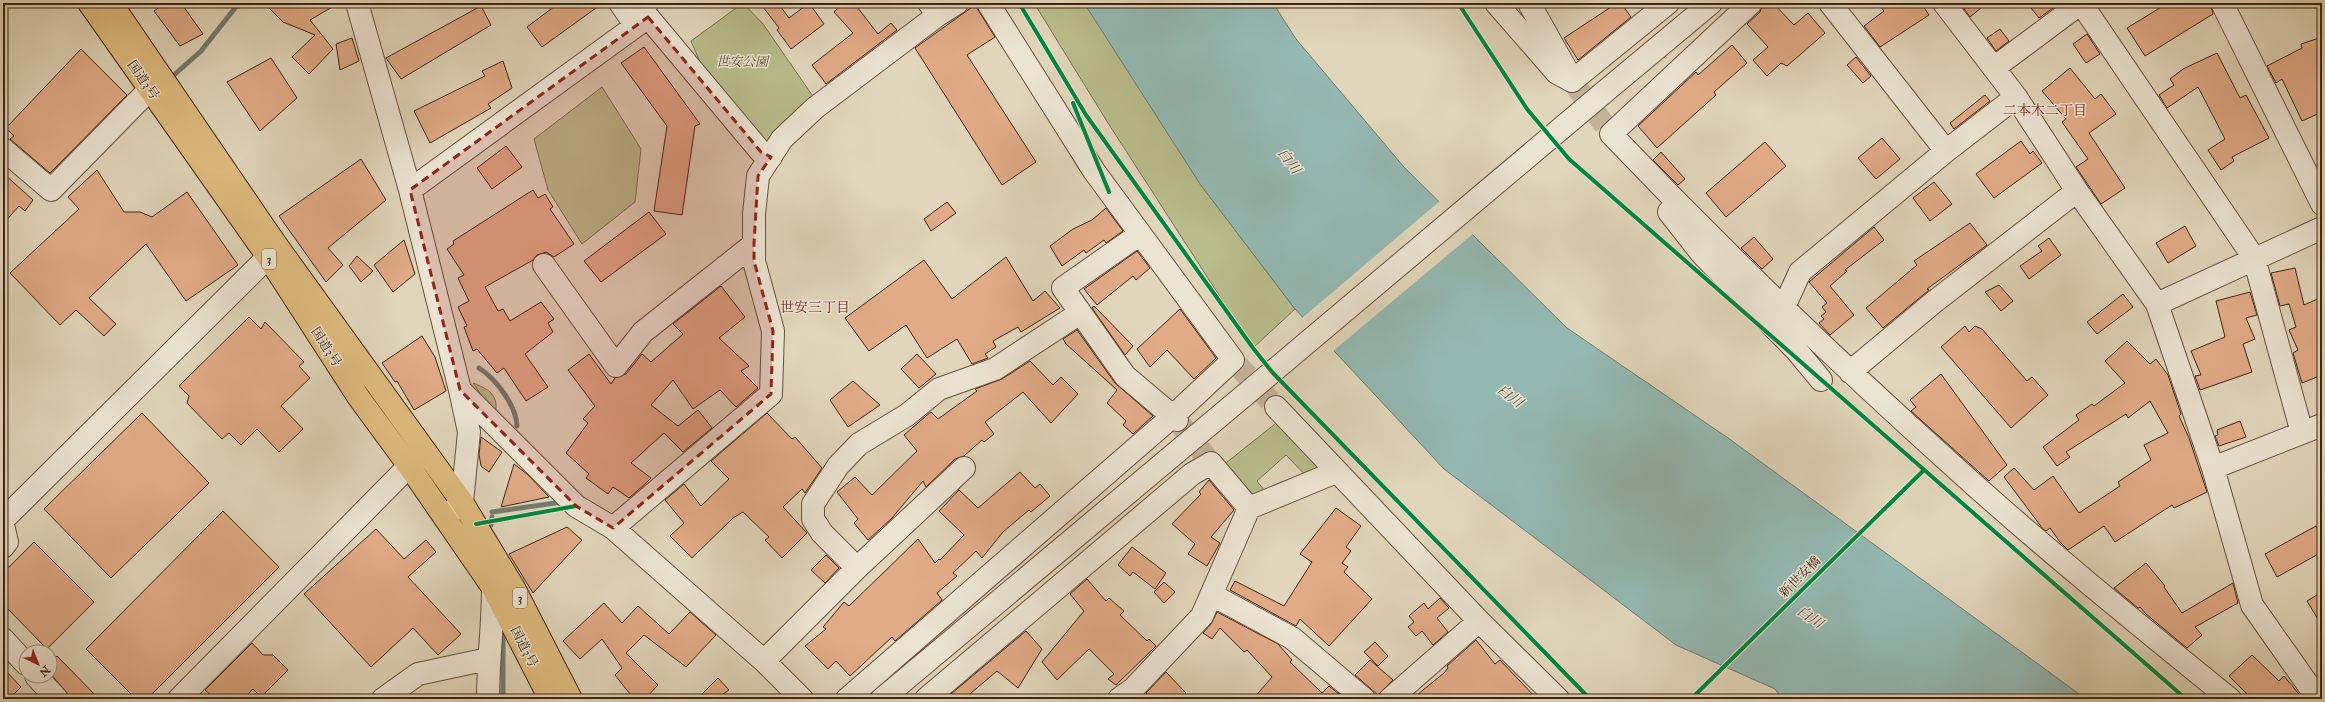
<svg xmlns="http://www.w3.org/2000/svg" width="2325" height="702" font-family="'IM FELL Double Pica','Noto Serif JP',serif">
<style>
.green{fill:#b9bc8b;stroke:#7c704e}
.water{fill:#94b9b3;stroke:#727d73}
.pier{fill:#e1d6bb}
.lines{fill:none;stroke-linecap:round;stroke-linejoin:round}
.stream{stroke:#727d73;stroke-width:5}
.building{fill:#e1ab87;stroke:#3f2412}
.minor-tunnel{stroke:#c1b299;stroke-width:22;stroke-dasharray:22 11;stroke-linecap:butt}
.minor-casing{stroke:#68503c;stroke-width:24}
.highway-casing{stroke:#3f2412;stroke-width:24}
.minor{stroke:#ece4d3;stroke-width:22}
.highway{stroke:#e0bb7e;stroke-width:22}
.minor-bridge-casing{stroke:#68503c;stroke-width:24;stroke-linecap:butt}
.minor-bridge{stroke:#ece4d3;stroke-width:22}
.cycleway-casing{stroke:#ece4d3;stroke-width:6}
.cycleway{stroke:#00873e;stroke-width:4}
.marked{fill:#8f2418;fill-opacity:0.2;stroke:#8f2418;stroke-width:3;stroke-dasharray:8 5;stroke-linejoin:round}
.labels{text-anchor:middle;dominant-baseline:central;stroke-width:3;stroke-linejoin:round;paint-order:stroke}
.shield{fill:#ece4d3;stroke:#735e4c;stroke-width:1}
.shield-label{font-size:12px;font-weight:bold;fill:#3f2412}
.park-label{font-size:13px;font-style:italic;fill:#5e4a30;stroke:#ece4d3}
.street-label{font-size:13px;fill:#3f2412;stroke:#ece4d3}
.neighbourhood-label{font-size:14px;fill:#7a1f14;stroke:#ece4d3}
.water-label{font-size:14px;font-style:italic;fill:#54493a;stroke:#ece4d3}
</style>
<rect width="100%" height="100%" fill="#e1d6bb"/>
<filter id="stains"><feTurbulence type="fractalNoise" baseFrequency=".005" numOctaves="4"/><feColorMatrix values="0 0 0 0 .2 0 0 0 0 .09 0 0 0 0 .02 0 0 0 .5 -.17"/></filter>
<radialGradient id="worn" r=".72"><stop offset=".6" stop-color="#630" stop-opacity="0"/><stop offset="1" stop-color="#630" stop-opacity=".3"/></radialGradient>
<path class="green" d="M743,3L763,24L819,105L782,139L760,146L709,83L691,41Z
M1034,3H1088L1200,184L1295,309L1253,348L1108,123Z
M602,87L641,149L635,202L582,244L548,190L534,139Z
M473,383C491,390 499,396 495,415Z
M1285,416L1336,472L1312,482L1286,455L1257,481L1271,499L1249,508L1217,470Z"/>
<path class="water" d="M1084,3H1273L1296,39L1404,167L1567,328L1728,438L2086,699H1782L1775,689L1676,645L1444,469L1295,309L1200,184Z"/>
<path class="pier" d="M1441,200L1474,233L1332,352L1301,319Z"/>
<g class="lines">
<path class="stream" d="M174,75L201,51L239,3
M479,368C496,379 516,405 517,426
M492,512L562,502
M491,525L492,517
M503,632V699"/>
</g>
<path class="building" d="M165,3H181L203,34L180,46L154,11Z
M264,3H339L310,20L333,49L309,74L292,57L315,35L283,22Z
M559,3H603L542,47L527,27Z
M760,3H778L789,18L809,3L824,24L791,49L777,30L779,28Z
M843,3H854L878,34L891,23L897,30L826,84L812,65L853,33L834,12Z
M1617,3H1621L1631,17L1578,60L1564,38Z
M1763,3H1773L1794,25L1808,13L1825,33L1787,66L1781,63L1767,76L1753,60L1768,47L1747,24L1760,12Z
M1878,3H1921L1929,15L1880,47L1864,26L1884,11Z
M1960,3H1987L1970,17Z
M2027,3H2060L2039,18Z
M2173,3H2210L2213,14L2145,56L2127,28L2163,6L2164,8Z
M975,5L995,37L967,55L1036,162L1002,185L915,48Z
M481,6L491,25L401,79L386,58Z
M2000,29L2009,41L1996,51L1987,38Z
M2087,34L2100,54L2086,63L2073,44Z
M2322,37V112L2302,121L2282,79L2276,83L2267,66L2302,48L2301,44Z
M352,38L359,61L340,70L336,44Z
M1732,45L1747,63L1714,92L1716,95L1657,148L1638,126L1696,72L1698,75Z
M644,47L700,124L695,126L682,215L654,211L667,126L621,63Z
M81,49L127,95L50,173L10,139L14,136L6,128Z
M2217,53L2240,98L2246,95L2269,138L2232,157L2234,161L2221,170L2208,150L2225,139L2198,87L2167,108L2159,95L2174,85L2170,79L2183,69Z
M1856,57L1871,76L1863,83L1847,65Z
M271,58L297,98L260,131L227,82Z
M503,61L512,88L488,104L491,108L430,143L414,111L485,76L482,71Z
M2070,68L2095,99L2101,94L2116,114L2089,133L2125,188L2101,204L2076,167L2088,159L2062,122L2066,119L2042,91Z
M1985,95L1990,101L1954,129L1950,123Z
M1882,138L1900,159L1876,179L1858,158Z
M2021,141L2030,154L2033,151L2042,163L1994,198L1976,174Z
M1765,142L1786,166L1726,217L1706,193Z
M506,146L522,167L492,189L477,168Z
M1661,152L1685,179L1678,185L1653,160Z
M361,159L386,200L328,248L343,265L326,282L279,216Z
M97,170L124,212H140L152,217L187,192L238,265L186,301L146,244L89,298L116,324L104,336L76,310L60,325L10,273L79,209L68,197Z
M3,173L33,200L25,211L19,206L3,224Z
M1934,182L1952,204L1930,221L1913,198Z
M533,190L538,198L545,194L553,207L550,209L574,244L554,257L546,252L537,255L533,260L485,287L498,311L503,309L510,321L541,302L554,319L548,323L553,332L525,354L548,387L526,401L504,368L497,373L477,349L473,351L464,327L467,326L458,307L469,301L458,278L464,275L447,249L454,244L453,241Z
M947,202L956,213L931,231L924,219Z
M1106,208L1123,231L1106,243L1104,240L1086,253L1084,250L1062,266L1050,246L1073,229L1092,220Z
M649,212L666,234L601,282L584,261Z
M1970,223L1987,245L1927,289L1929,290L1883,328L1866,308L1917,265L1914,261Z
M2185,226L2196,246L2168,263L2156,243Z
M1874,227L1884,240L1845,270L1847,271L1830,286L1854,315L1830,335L1819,323L1824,319L1821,316L1826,312L1822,307L1827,303L1809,282Z
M1754,237L1773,259L1762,269L1741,248Z
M2049,238L2061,255L2029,279L2020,266L2042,251L2038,246Z
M404,240L415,274L393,292L374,265Z
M1137,251L1150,268L1136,280L1133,276L1097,305L1084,289Z
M357,256L373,271L361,282L349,266Z
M1006,257L1033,301L1045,291L1060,308L1021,332L1018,327L993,341L996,347L985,354L988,358L972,364L957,339L927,358L906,325L869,351L845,318L924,260L952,299Z
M2295,268L2304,305L2322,297V375L2302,383L2293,353L2298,350L2289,330L2296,327L2289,304L2280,306L2271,273Z
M1999,285L2013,301L2001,311L1985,292Z
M721,286L745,317L719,338L749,366L741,371L758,388L736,407L720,390L693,409L673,380L651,405L678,426L698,410L712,428L683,452L664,433L631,463L651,478L645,484L629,498L613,487L608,494L586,478L589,474L566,453L588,423L583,419L595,406L568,370L589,354L611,384L615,378L626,374L642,354L651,362L683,334L673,324Z
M2250,292L2257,315L2246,318L2255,339L2243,344L2252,372L2200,390L2195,376L2201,375L2191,351L2225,337L2216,301Z
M2123,294L2133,307L2097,334L2087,322Z
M1094,306L1133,346L1125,355L1092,308Z
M1180,309L1216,358L1194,379L1167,350L1150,367L1137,349Z
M249,317L261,329L265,322L304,362L299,366L310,378L281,406L303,429L279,452L257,429L241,445L229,433L222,439L187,403L189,396L179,386Z
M1965,326L1969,332L1975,326L1982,329L2027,381L2032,377L2048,395L2011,428L1941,347Z
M1077,330L1115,383L1153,416L1133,434L1123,425L1126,421L1107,403L1117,390L1066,344L1063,339Z
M422,336L435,357L446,391L414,410L397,381L395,382L382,363Z
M2127,341L2150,364L2156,359L2168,375L2181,414L2179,416L2189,438L2207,492L2174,508L2172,505L2115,542L2104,526L2068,550L2060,542L2050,528L2046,531L2043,529L2004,477L2014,468L2034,490L2053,476L2079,513L2120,486L2118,482L2151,460L2144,445L2168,433L2150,401L2128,418L2126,414L2066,452L2070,457L2057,466L2043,447L2079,420L2076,415L2092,404L2094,406L2125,383L2105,361Z
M917,354L936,374L919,388L901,369Z
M1030,361L1053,385L1061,377L1078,394L1051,423L1023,392L985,422L994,434L984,442L982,440L964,456L955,459L926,487L923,481L892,518L868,540L854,523L858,519L837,492L855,477L872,495L917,451L904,435L926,416L931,412L938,419L977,391L975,389L1002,379Z
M1941,374L2007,465L1989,481L1911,411L1916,407L1910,400Z
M853,381L880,405L848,427L830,400Z
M142,413L209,483L111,578L44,509Z
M767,413L792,439L795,437L822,468L805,493L802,489L783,507L807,533L782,558L765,540L769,537L743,512L733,518L692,558L670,536L684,523L665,500L684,484L701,506L729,479L711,461Z
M2240,421L2246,437L2219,446L2215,436L2218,435L2217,430Z
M481,437L502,452L489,472L481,466L479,454Z
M514,464L527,474L549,497L501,507Z
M1020,472L1035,488L1040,484L1050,496L1031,512L1029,510L1003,532L982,558L976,551L953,573L957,576L937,593L942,600L895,641L892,637L850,676L836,661L828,669L805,646L826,629L823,627L844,602L849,606L918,539L935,563L939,559L940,560L964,535L939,511L959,490L978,508Z
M1209,480L1234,510L1211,537L1220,543L1207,566L1188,554L1195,544L1172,524L1201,494L1199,492Z
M1336,508L1361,526L1346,547L1351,551L1342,563L1348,567L1344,572L1372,599L1329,646L1300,619L1296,626L1230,590L1235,581L1284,606L1312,562L1300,554Z
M223,511L279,567L147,699H136L86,649Z
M2316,526L2322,536V552L2277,577L2265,554Z
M567,527L582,540L533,593L509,554Z
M376,529L404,559L426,540L436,552L408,577L461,634L438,655L413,628L371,667L304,594Z
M34,542L94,602L47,649L3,604V573Z
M1132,547L1166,573L1155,589L1133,572L1130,576L1118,565Z
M826,555L839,568L825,583L811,570Z
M2146,563L2165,586L2164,587L2182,613L2233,583L2238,603L2195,627L2202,635L2187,648L2146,614L2140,607L2138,608L2114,588Z
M1087,579L1106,601L1109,598L1124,611L1120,615L1147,641L1149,639L1156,646L1116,685L1108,679L1114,674L1089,649L1057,680L1042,662L1084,611L1070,594Z
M1164,582L1175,592L1164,603L1154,592Z
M2322,592V626L2307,601Z
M1440,598L1449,608L1437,618L1448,632L1433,645L1422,631L1416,636L1408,627L1414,622L1409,616L1424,603L1428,609Z
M604,603L622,623L638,606L669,634L690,612L716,635L686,667L644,635L626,653L658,685L645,699H634L615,675L622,668L602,639L580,659L563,641Z
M1217,612L1278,644L1292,660L1290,662L1322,693L1329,686L1345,699H1253L1272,677L1247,650L1244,652L1220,628L1212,639L1203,633L1211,624Z
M1026,631L1042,649L1018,688L997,671L964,699H945Z
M1476,640L1495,664L1500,660L1537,699H1409H1412L1444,673L1448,668L1447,666Z
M1375,642L1388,656L1378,666L1364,652Z
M252,643L263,655H273L288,670L261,697L253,689L243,699H215L205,690Z
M2252,655L2279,681L2284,676L2303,699H2252L2229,676Z
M57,656L99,699H72L50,673V663Z
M1370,660L1393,680L1378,695L1355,675Z
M3,668L21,687L9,699H3Z
M1166,672L1186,693L1180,699H1152L1146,693Z
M718,678L729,690L716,699H697Z"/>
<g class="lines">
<path class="minor-tunnel" d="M1572,81L1611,134
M1233,360L1276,407
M1177,420L1211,463"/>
<g class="minor-casing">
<path id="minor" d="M357,3L410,190L460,390L469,432L462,502L445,518
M620,3L629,16L647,3
M1496,3L1557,73L1572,81
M1529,3L1566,69
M1830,3L1946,151
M1944,3L2016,97L2077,191L2157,304L2213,468L2252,605L2318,699
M2081,3L2254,258L2302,433
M2222,3L2322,204
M938,15L957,3
M1995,67L2081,3
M1572,81L1668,3
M1602,94L1711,3
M1611,134C1720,248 1833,358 1950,463C2040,545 2135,622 2230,699
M1611,134L1751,3
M3,149L51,190L149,90
M410,190L648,17L761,152L771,157
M1669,212L1702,254L1797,351L1821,380
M1140,234L1063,288L1125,376L1177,420
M544,265L616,366L643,332L754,244
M2157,304L2322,228
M1784,307L1800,272L1946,151L2016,97
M1850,372L1934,302L2077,191
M460,390L576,506L613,528L764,661L802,699
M1276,407L1479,621L1558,699
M2213,468L2322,425
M1249,508L1336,472
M3,520L268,257
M3,525L7,542L3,547
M613,528L771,394L773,331L754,261V214L758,176L782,139L815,108L938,15L929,3
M857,568L822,533L813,519V504L838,466L859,444L907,415L939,389L995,369L1080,313
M1212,595L1292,638L1364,699
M3,639L26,664
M764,661L857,568L964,468
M36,676L57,699
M179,699L409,466L424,454
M383,699L418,674L488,659
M488,699C488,662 493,626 493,588
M847,699L1173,416L1233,360L1094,171L988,3
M882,699L1252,389
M926,699L1192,474L1211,463L1249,508L1202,616L1133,689L1119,699
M1390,699L1479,621"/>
</g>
<g class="highway-casing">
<path id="highway" d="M89,3L268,257L359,398L409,466L493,588L550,699
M111,3L275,243L462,502L514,588L571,699"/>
</g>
<use href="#minor" class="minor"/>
<use href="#highway" class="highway"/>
<g class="minor-bridge-casing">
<path id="minor-bridge" d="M1252,389L1602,94"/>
</g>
<use href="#minor-bridge" class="minor-bridge"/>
<g class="cycleway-casing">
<path id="cycleway" d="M1019,3L1086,115L1253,348L1272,372L1590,699
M1458,3L1527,109L1569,159L2186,699
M1073,103L1109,192
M476,524L576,506
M1691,699L1924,470"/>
</g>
<use href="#cycleway" class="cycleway"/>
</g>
<path class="marked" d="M648,17L761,152L771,157L758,176L754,244V261L773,331L771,394L613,528L576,506L460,390L410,190Z"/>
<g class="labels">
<g class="shield">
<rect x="262" y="249" width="14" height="20" rx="3"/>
<rect x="513" y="588" width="14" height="20" rx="3"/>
</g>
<g class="shield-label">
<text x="269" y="259">3</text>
<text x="520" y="598">3</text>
</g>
<g class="park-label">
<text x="742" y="62">世安公園</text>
</g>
<g class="street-label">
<text transform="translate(143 80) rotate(55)">国道3号</text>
<text transform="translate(326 347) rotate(57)">国道3号</text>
<text transform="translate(1800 577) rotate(-45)">新世安橋</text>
<text transform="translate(524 647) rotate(63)">国道3号</text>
</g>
<g class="neighbourhood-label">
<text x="2045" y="110">二本木二丁目</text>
<text x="815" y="307">世安三丁目</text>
</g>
<g class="water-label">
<text transform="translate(1289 161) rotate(53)">白川</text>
<text transform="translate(1510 396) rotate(38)">白川</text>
<text transform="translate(1810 617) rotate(35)">白川</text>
</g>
</g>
<rect width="2325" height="702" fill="none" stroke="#e1d6bb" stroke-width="16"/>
<rect x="4" y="4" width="2317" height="694" fill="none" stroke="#3f2412" stroke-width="2"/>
<rect x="8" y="8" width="2309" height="686" fill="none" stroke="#3f2412"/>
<g transform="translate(38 664) rotate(137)"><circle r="19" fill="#ece4d3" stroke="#a79786"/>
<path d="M0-3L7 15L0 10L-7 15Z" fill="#8f2418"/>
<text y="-6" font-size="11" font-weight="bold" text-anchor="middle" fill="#3f2412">N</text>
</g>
<rect width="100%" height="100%" filter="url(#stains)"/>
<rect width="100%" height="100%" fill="url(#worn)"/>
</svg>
